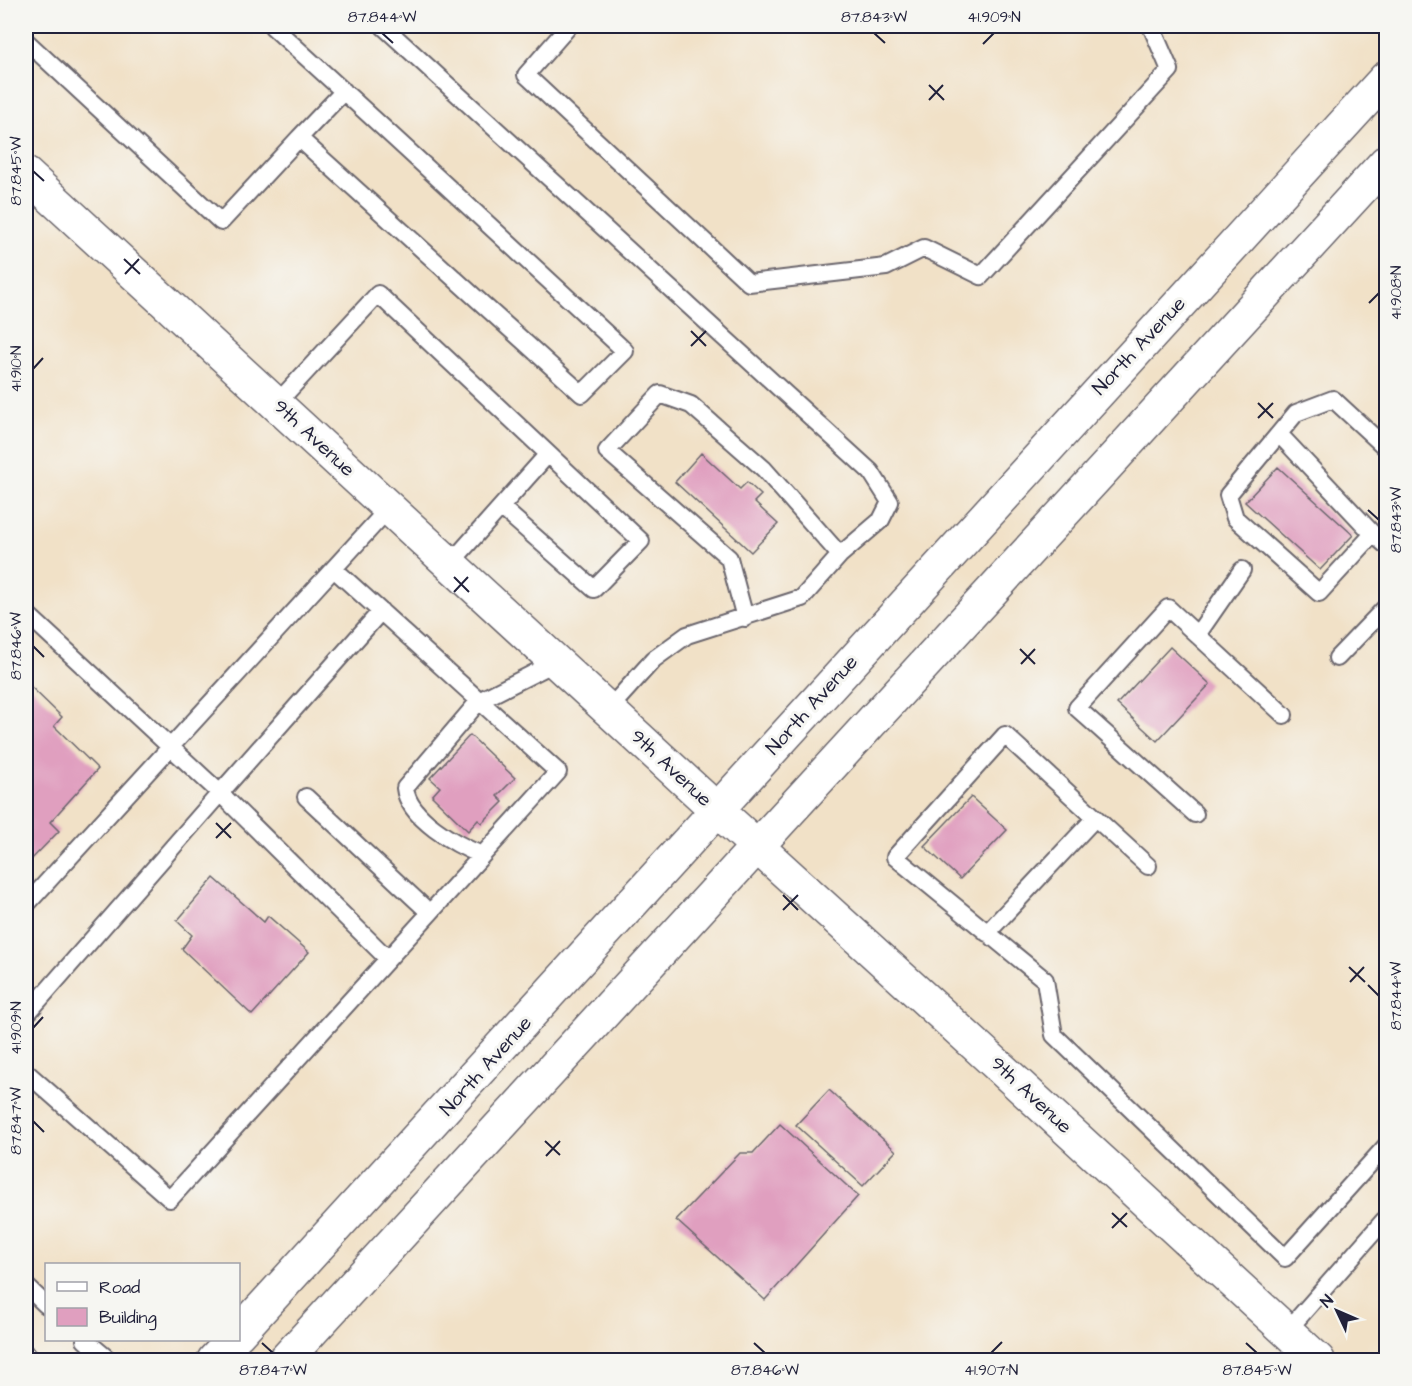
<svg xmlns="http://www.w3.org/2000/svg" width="1412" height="1386" font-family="'Architects Daughter',sans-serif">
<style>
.building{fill:#e09fbf}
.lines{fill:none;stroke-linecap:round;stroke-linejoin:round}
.lane-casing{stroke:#6a656c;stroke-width:20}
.street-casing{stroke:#6a656c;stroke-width:36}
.secondary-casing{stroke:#6a656c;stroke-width:36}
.primary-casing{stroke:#6a656c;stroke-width:36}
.lane{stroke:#fff;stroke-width:16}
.street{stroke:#fff;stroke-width:33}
.secondary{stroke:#fff;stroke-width:33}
.primary{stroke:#fff;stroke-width:33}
.ticks{fill:none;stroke:#22223b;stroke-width:2}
.labels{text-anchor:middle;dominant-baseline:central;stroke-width:6;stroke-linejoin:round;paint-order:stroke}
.street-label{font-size:20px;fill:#22223b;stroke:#f6f6f2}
.neatline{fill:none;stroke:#22223b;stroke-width:2}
.ticks-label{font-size:15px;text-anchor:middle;fill:#22223b}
</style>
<rect width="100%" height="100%" fill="#f6f6f2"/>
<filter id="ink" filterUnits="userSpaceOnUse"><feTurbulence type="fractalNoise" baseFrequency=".0167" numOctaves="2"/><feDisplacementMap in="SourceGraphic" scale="12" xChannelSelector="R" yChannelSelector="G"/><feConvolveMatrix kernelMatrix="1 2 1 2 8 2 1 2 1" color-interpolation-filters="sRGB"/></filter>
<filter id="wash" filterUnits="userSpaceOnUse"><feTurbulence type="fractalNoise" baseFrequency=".008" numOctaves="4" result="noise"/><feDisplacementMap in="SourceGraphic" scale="24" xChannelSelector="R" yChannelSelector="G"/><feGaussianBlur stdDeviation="1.35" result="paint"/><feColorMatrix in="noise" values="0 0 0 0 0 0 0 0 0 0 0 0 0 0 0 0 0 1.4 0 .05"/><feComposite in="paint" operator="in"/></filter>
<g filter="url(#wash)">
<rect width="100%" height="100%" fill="#f1e1c7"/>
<g id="blocks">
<path class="building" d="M701,453L740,489L747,482L761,495L754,502L778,524L751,552L675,482Z
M1278,467L1353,535L1320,570L1245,502Z
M1170,647L1210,684L1157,741L1117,704Z
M26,682L62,717L54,726L98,769L50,822L59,831L26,865Z
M470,735L515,778L497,796L503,802L482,823L478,820L468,831L432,796L440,787L430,778Z
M971,797L1007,830L960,879L924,846Z
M214,878L264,922L268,916L309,952L252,1015L182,949L192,935L177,921Z
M829,1090L896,1151L863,1186L796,1125Z
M780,1124L858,1196L765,1300L676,1220L740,1153H753Z"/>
</g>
</g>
<g filter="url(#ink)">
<use href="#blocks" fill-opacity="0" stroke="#6a656c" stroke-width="1.5"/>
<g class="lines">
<g class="lane-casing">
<path id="lane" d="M272,26C390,133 507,242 625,351L582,394L299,138L344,91
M383,26L871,472L890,502L881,520L840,555L802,598L687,635L654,659L608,710
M569,26L526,75L749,283L886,267L924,248L981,276L1170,70L1151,26
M26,41L221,222L299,138
M276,404L378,294L641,541L594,589L501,507
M1279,434L1373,534
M1386,448L1333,399L1296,413L1228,495L1235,518L1319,593L1373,534L1386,545
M450,564L548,454
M381,611L220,793L388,959
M26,613L220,793L26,1015
M745,618L729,558L607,451L660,394L691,405L764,469L840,555
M1197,635L1242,570
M1337,658L1386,607
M306,797L430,913
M1195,814L1077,708L1168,608L1284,715
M482,855C456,845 408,818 405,788L479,701L556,662
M1148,866L1005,735L895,857L1045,980L1054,1035L1285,1258L1386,1146
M26,905L389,508
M987,933L1095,818
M26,1072L170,1199L558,772L334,569
M26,1286L46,1305
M1287,1331L1386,1218
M85,1340L109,1360
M26,1354L32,1360"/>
</g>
<g class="street-casing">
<path id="street" d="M26,174L717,810"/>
</g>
<g class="secondary-casing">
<path id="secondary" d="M717,810L981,1050L1318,1360"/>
</g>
<g class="primary-casing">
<path id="primary" d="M238,1334C623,917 1002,495 1386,78
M214,1360L233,1340
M285,1360L1386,162"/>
</g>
<use href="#lane" class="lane"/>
<use href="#street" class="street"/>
<use href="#secondary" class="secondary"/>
<use href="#primary" class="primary"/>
</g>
</g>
<path class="ticks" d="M382,33L393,43M874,33L885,43M983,44L994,33M929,85L944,100M929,100L943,85M33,171L44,181M124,259L140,274M125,274L139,259M1369,303L1379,293M691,331L706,346M691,346L706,331M33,369L43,358M1258,403L1273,418M1258,418L1273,403M1368,510L1379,520M454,577L469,592M454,592L468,577M33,646L44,657M1020,649L1035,664M1021,664L1035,649M216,823L231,838M216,838L231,823M783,895L798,910M783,910L798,895M1349,967L1365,982M1350,982L1364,967M1368,985L1379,996M33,1028L43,1017M33,1121L44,1132M545,1141L560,1155M546,1156L560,1141M1112,1213L1127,1227M1112,1228L1127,1213M262,1343L273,1353M754,1343L765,1353M1246,1343L1257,1353M991,1353L1002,1342"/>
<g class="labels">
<g class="street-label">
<text transform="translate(1139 346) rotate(-47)">North Avenue</text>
<text transform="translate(314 438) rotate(43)">9th Avenue</text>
<text transform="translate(812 705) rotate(-48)">North Avenue</text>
<text transform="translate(671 768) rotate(43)">9th Avenue</text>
<text transform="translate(486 1066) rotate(-48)">North Avenue</text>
<text transform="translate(1031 1095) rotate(43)">9th Avenue</text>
</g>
</g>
<rect width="1412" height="1386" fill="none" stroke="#f6f6f2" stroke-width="66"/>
<rect x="45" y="1263" width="195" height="78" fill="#f6f6f2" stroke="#a1a1a9" stroke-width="1.5"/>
<rect x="57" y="1282" width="30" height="9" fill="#ffffff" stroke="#a1a1a9" stroke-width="1.5"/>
<text x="99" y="1293" font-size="18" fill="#22223b">Road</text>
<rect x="57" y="1308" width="30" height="18" fill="#e09fbf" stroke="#a1a1a9" stroke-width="1.5"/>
<text x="99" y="1323" font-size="18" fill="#22223b">Building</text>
<g transform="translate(1337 1311) rotate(314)" stroke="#f6f6f2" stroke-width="4.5" paint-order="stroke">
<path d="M0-4.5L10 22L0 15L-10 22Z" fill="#22223b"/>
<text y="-9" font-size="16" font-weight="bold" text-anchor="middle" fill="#22223b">N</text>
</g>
<rect x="33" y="33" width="1346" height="1320" class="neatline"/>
<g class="ticks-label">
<text x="382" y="22">87.844°W</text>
<text x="874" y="22">87.843°W</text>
<text x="994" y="22">41.909°N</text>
<text transform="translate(16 171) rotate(-90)" y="5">87.845°W</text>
<text transform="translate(1396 293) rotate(-90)" y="5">41.908°N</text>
<text transform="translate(16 369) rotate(-90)" y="5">41.910°N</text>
<text transform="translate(1396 520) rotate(-90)" y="5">87.843°W</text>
<text transform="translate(16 646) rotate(-90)" y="5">87.846°W</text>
<text transform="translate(1396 996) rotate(-90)" y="5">87.844°W</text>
<text transform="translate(16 1028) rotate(-90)" y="5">41.909°N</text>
<text transform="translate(16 1121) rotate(-90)" y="5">87.847°W</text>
<text x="273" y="1375">87.847°W</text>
<text x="765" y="1375">87.846°W</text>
<text x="991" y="1375">41.907°N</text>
<text x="1257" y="1375">87.845°W</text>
</g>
</svg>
